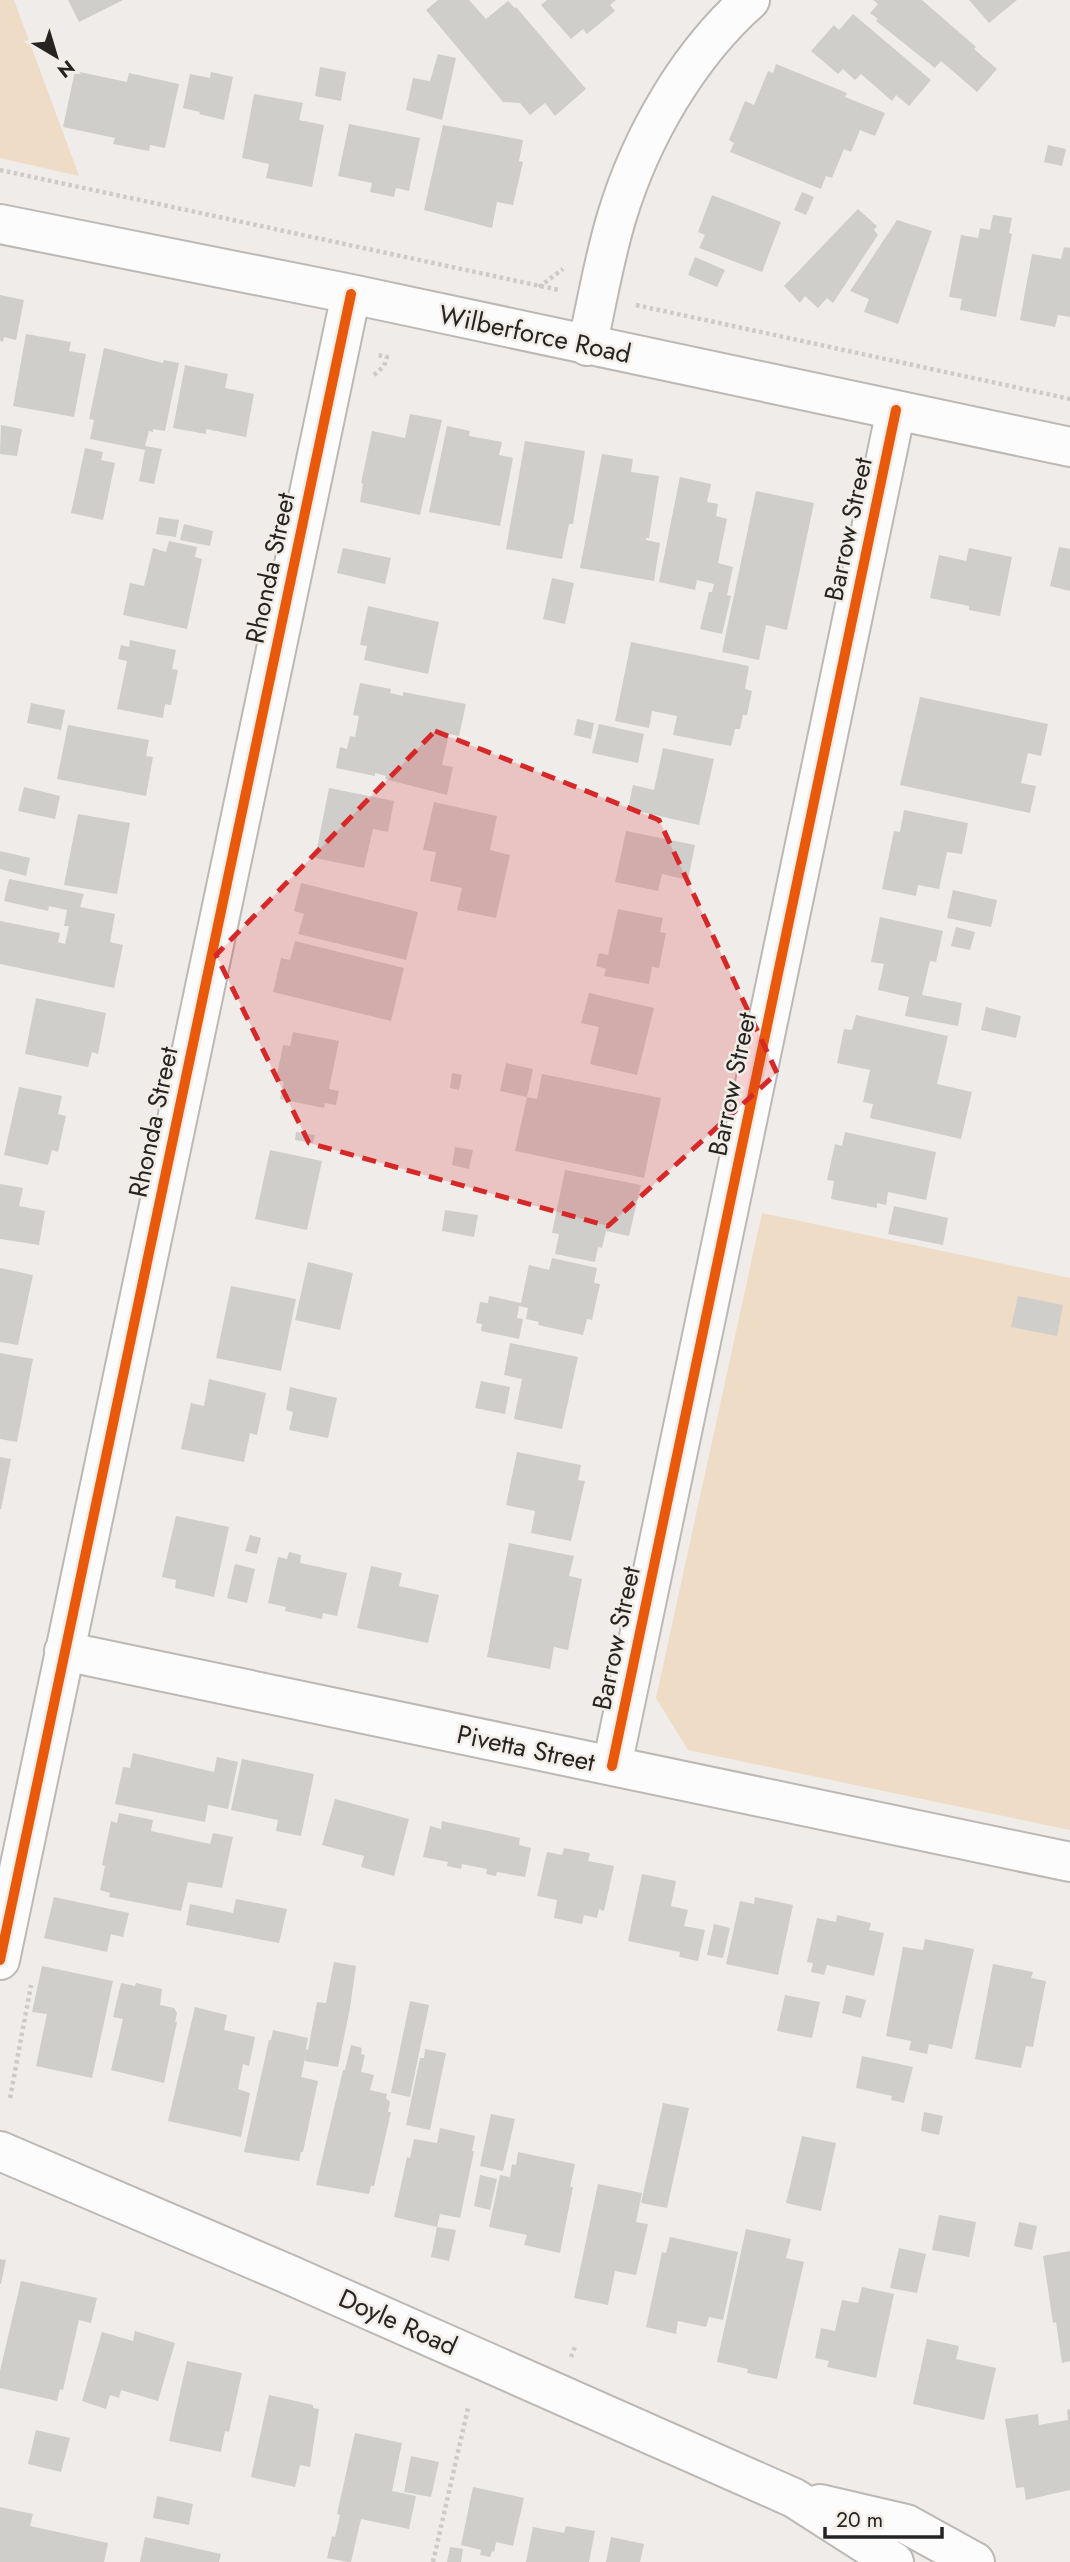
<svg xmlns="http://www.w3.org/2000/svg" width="1070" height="2562" font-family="Jost,sans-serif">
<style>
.green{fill:#eedcc6}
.building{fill:#d0cecb}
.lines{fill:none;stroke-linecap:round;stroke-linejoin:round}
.minor-casing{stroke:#bbb8b6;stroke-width:42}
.tertiary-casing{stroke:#bbb8b6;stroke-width:42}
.path{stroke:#cccbca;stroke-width:4.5;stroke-dasharray:3.5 3.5;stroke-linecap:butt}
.minor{stroke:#fdfcfc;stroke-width:38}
.tertiary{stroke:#fdfcfc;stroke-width:38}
.cycleway-casing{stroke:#f2ede6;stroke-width:15}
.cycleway{stroke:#e8590c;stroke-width:10}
.marked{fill:#d62828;fill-opacity:0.2;stroke:#d62828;stroke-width:5;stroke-dasharray:14 9;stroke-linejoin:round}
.labels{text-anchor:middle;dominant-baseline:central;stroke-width:5;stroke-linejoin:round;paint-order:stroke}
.street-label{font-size:26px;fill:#262422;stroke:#f2ede6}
</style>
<rect width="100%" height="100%" fill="#efece9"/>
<path class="green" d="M0,0H14L79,176L0,158Z
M762,1213L1070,1278V1830L688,1750L656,1698Z"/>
<path class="building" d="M68,0H123L79,22Z
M438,0H469L486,19L508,1L515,8L516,7L586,89L555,116L545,103L530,115L520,103L503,102L426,10Z
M547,0H616L610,5L615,11L587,34L583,29L571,39L541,5Z
M873,0H922L976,47L974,49L997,69L977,92L941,61L935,68L876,21L878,19L870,13L878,4Z
M969,0H1017L989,23Z
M853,14L931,80L909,106L896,95L892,101L861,74L855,80L843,69L838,74L811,51L834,25L839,30Z
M438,54L456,58L442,120L406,110L413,78L430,81Z
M776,64L847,93L845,97L885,113L875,136L860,130L851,152L844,149L832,178L826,176L821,189L730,152L734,143L729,140L745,101L754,105L768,71L773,73Z
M320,67L346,72L341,101L315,96Z
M75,71L127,82L129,73L179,84L165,148L150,145L149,151L113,144L115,138L63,127Z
M211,72L233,77L224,120L199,114L200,112L183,108L190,74L210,78Z
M254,94L303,103L299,120L324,125L312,187L266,178L269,164L242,158Z
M349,124L420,138L409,191L396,188L394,197L370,192L372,183L338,176Z
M443,125L523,140L519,161L523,162L513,205L497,202L492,228L424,210Z
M1048,145L1066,149L1062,166L1044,162Z
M802,192L814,197L806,215L794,210Z
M712,195L781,222L762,272L699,248L705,235L698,232Z
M858,209L877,226L874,230L878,235L833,303L827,298L818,308L805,296L800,303L784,286Z
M993,215L1012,218L1009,233L1012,234L996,317L960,310L962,299L949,297L961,235L978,238L980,228L990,230Z
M897,220L932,231L898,324L864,312L869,299L850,291Z
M1064,247L1070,248V317L1058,315L1055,327L1020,320L1032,254L1061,259Z
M695,257L725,270L717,287L688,275Z
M0,295L24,300L16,340L4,337L3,342L0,341Z
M26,334L71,342L69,351L86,354L74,417L13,406Z
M104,348L163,363L164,360L179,363L165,431L153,429V432L149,431L145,446L162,449L154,484L139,481L145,450L90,439L94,420L89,419Z
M185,365L228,374L225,388L254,394L246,437L206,429V434L173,428Z
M410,414L442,420L420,515L360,502L363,484L361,483L372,431L405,438Z
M1,425L22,429L17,456L0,454Z
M447,426L470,431L469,436L502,442L499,455L513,458L500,526L429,512Z
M525,441L585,451L573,524H569L562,559L506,549Z
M85,448L103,452L101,460L115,463L103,520L71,513Z
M602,454L633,459L631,472L659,476L649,538H646V540L660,543L654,581L580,568Z
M680,477L711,484L707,502L718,504L716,516L727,519L718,563L733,567L727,595L731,596L722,634L700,629L709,592H712L714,584L697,580L695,590L659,582Z
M756,491L814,503L787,630L766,625L759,660L722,652Z
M159,517L179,520L176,537L156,534Z
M184,524L213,531L210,546L180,540Z
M169,541L197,547L195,557L202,559L187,629L123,615L130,583L144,586L153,548L166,552Z
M1059,547L1070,549V591L1050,586Z
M343,548L391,558L385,584L337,573Z
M969,548L1012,557L1000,616L969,610V606L930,598L939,555L966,561Z
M552,578L574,583L565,624L543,619Z
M368,606L439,622L428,674L364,660L367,646L360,645Z
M130,640L176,650L172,669L178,670L171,705L165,704L163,718L117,709L127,661L118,659L121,645L129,647Z
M631,642L749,666L745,689L752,691L747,715H743L740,729H735L731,746L673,735L677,716L652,711L649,728L615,721Z
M360,683L391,689L390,693L403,696V692L466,704L459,736L449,734L442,765L453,767L447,795L385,779L386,776L375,773V776L336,768L340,747L347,749L350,736L355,737L359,716L353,715Z
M920,697L1048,724L1041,756L1028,753L1021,783L1036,786L1030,813L900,785Z
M31,703L65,710L61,730L27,723Z
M577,719L594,723L591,739L574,735Z
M599,724L644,734L638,763L592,753Z
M68,725L149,740L146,756L153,757L146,796L57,779Z
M663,748L714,759L699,825L628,809L633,785L654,790Z
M24,787L60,796L55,819L18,811Z
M329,788L394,801L388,832L373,829L364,868L315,858Z
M434,802L497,816L490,850L510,855L496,918L457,910L462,888L430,881L436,852L423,850Z
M904,810L968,823L962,854L947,852L939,889L918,885L916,896L882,889L894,831L900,832Z
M78,814L130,823L117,894L64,885Z
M626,831L695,845L688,880L662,874L658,891L615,882Z
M0,851L30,858L26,876L0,869Z
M9,879L84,894L80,907L115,914L110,942L123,945L114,988L0,964V921L60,933L58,942L65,944L69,926H64L67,910L49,906L48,911L4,901Z
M301,883L418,912L406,960L298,934L304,914L294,911Z
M953,890L997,900L991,927L947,918Z
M618,909L663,918L660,932L666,933L659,968L652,967L649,984L604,976L606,969L596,966L599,953L608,955Z
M880,917L943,931L936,962L930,961L922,995L962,1003L958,1026L905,1016L909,997L878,990L884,964L871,962Z
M956,927L975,932L970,950L951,946Z
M295,941L404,968L391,1021L273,992L281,958L290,960Z
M589,993L654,1008L637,1075L590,1064L599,1027L581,1023Z
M36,998L106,1013L98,1054L92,1052L88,1067L25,1054Z
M986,1007L1021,1016L1016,1038L981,1030Z
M856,1015L948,1036L937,1084L972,1092L961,1139L870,1118L873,1104L863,1102L870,1070L837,1063L844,1029L852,1030Z
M293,1032L339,1041L329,1089L339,1091L336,1105L325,1103L324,1108L280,1099L284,1082L276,1080L283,1045L290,1046Z
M506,1063L533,1069L527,1097L500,1091Z
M452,1073L462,1075L459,1090L450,1088Z
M542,1074L661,1098L644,1178L515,1151L527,1097L537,1099Z
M19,1087L62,1096L58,1114L66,1116L58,1152L52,1150L48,1165L4,1155Z
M296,1132L315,1135L313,1143L295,1140Z
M845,1132L936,1152L926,1200L888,1192L886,1205L877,1203V1208L831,1199L834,1181L827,1180L835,1144L842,1146Z
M455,1147L473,1150L469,1169L452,1165Z
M270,1150L322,1161L307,1230L255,1219Z
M565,1170L641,1185L629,1236L606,1231L602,1248L598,1247L595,1262L555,1254L559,1234L552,1233Z
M0,1184L23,1188L19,1206L45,1211L39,1245L0,1239Z
M894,1206L948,1218L943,1245L888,1234Z
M445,1210L478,1215L474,1237L442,1231Z
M552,1258L597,1268L594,1283L600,1284L592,1320L587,1319L583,1335L538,1325L539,1322L526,1319L528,1308L519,1306L517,1318L523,1319L519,1339L481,1331L482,1324L476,1323L480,1302L488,1303L489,1296L521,1303L529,1265L549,1270Z
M308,1262L353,1273L340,1330L295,1320Z
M0,1268L33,1275L18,1345L0,1342Z
M231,1286L296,1299L281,1371L216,1358Z
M1018,1296L1063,1305L1057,1336L1011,1327Z
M510,1343L578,1357L562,1429L514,1419L522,1379L504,1375Z
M0,1353L33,1359L17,1442L0,1439Z
M209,1379L266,1393L257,1435L250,1433L244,1462L181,1449L191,1403L204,1406Z
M481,1381L510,1387L505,1414L475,1408Z
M290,1387L337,1398L328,1438L289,1430L293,1412L286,1410Z
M517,1452L581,1465L578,1480L585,1481L571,1541L531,1533L535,1511L506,1505Z
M0,1457L11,1459L1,1509H0Z
M176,1516L229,1527L214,1597L175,1588L176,1580L162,1577Z
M250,1535L261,1538L257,1554L245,1551Z
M509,1543L574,1556L569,1576L582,1579L568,1650L554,1647L550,1669L487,1657Z
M289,1552L301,1555L300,1563L347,1573L337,1616L323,1613L322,1619L285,1611L286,1607L268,1603L278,1557L287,1559Z
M235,1564L255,1569L247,1603L227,1598Z
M371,1566L402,1573L399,1586L439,1595L428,1643L357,1628Z
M133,1753L214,1772L217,1757L238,1762L228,1809L208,1805L205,1822L115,1804L123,1767L130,1768Z
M242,1759L314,1774L301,1836L276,1831L278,1820L231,1810Z
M335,1799L409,1819L394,1876L361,1867L364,1856L322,1845Z
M119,1813L153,1820L151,1831L210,1844L213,1833L233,1837L222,1888L188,1882L181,1911L109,1897L110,1893L100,1890L105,1866L102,1865L111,1821L117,1823Z
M442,1821L520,1838L519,1845L531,1848L525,1877L497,1872L496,1876L486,1874L487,1869L462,1864L461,1869L447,1866L448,1862L423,1857L430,1826L441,1829Z
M564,1848L590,1853L588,1861L614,1866L604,1911L599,1909L597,1918L584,1915L582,1924L554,1918L557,1900L537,1896L547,1852L562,1855Z
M642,1874L676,1881L671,1906L688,1910L684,1926L705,1930L698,1961L679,1957L680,1952L628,1941Z
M54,1897L129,1913L123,1937L111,1934L107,1952L44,1938Z
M755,1897L793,1905L778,1975L726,1964L740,1901L754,1904Z
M236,1899L287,1909L279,1943L186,1925L190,1904L233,1913Z
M837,1915L871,1923L869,1930L884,1933L874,1976L827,1965L824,1975L811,1972L813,1963L807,1962L817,1918L836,1922Z
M714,1924L730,1928L723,1958L707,1955Z
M925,1939L974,1949L952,2049L929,2044L927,2054L909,2050L911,2041L886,2036L903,1947L923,1950Z
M334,1962L356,1966L350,2008L338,2067L305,2061L306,2054L301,2077L318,2081L303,2152H301L299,2161L244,2152L269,2040H271L273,2030L308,2038L306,2049L308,2050L317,2002L326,2003Z
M993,1964L1033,1972L1031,1978L1046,1981L1033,2047L1026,2046L1021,2068L975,2059Z
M42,1966L113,1981L92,2078L36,2066L47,2014L32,2012Z
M121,1983L135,1986L136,1983L162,1989L160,2005L174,2008L177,2013L175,2022H177L164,2083L111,2070L123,2019L113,2017Z
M785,1995L820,2002L812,2038L777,2031Z
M846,1995L866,2000L861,2018L842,2013Z
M410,2001L429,2005L410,2097L391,2093Z
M195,2007L227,2015L224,2030L255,2037L249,2066L243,2064L238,2089L250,2093L241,2137L168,2121Z
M351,2045L362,2048L361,2054L365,2055L361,2072L374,2075L370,2090L387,2094L386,2098L390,2102L388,2112H391L374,2186H371L369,2194L316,2185L343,2070H345Z
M425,2049L446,2053L430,2130L406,2125L420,2058H424Z
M862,2056L913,2067L904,2103L891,2100L892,2096L856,2088Z
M663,2103L689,2108L667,2208L641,2203Z
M924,2112L943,2116L939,2135L921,2131Z
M491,2114L515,2119L503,2171L480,2166Z
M440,2128L475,2136L472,2151H474L460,2218L440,2214L437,2227L394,2217L407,2157L410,2158L414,2139L437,2143Z
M802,2136L836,2143L821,2211L786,2203Z
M518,2152L575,2164L570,2187H573L560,2253L524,2245L527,2235L489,2227L500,2175L510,2177L512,2164L516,2165Z
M480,2175L497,2179L490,2210L474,2206Z
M598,2184L642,2193L636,2222L648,2224L636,2275L615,2271L608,2305L574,2298Z
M939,2215L976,2222L969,2257L932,2250Z
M1019,2222L1037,2226L1032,2250L1014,2246Z
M437,2227L456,2230L449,2261L431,2257Z
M746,2229L791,2239L786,2258L804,2262L777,2379L747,2373L748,2369L717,2362Z
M670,2237L738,2252L723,2320L709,2317L706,2327L678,2321L676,2334L646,2327L662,2252L666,2253Z
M899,2248L926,2254L917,2293L890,2288Z
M1070,2251V2361L1062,2363L1056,2322L1053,2323L1043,2256Z
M0,2259L6,2260L1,2284H0Z
M21,2281L97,2298L91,2323L79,2320L63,2390L60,2389L57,2401L0,2388V2371Z
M862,2287L894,2294L876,2378L827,2367L829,2361L815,2358L821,2328L835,2331L842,2300L858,2303Z
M135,2331L175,2343L158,2401L121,2390L119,2398L110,2395L106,2409L82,2401L102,2332L133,2341Z
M927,2339L959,2346L956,2359L996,2368L984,2420L913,2404Z
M187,2361L242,2373L229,2432L225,2431L221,2452L169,2441Z
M269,2395L313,2405V2408L319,2409L310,2467L300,2465L295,2487L251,2477Z
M1070,2409V2490L1026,2500L1024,2487L1016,2488L1005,2419L1038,2414L1039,2425L1068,2420L1067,2410Z
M36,2430L70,2438L61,2472L28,2464Z
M355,2433L402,2443L392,2491L416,2496L409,2529L361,2519L351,2562H348L327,2558L332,2536L335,2537L340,2515L337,2514Z
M411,2456L439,2462L431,2497L404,2492Z
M473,2487L524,2498L513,2546L496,2542L494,2552L492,2551L490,2557L480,2555L481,2550L461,2545Z
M157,2496L193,2504L189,2525L153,2518Z
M0,2507L33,2514L30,2526L108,2543L104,2562H0Z
M566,2526L595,2531L589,2562H526L533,2527L564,2533Z
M145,2537L221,2554L219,2562H140Z
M611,2537L644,2544L640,2562H606Z
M450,2547L463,2549L461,2562H447Z"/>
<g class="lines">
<g class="minor-casing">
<path id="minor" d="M0,224L351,294L1070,447
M587,346C597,303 604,258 617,216C641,137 688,55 750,0
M64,1651L1070,1862
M612,1766L896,410
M0,1960L351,294"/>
</g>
<g class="tertiary-casing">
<path id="tertiary" d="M0,2151L290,2275L794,2498L894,2562
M820,2504L906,2524L975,2562"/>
</g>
<path class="path" d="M0,170L559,290
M539,287L563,269
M636,305L1070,399
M374,375L384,366L387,357L377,355
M10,2098L31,1985
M571,2357L576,2344
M433,2562L468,2408"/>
<use href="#minor" class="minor"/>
<use href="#tertiary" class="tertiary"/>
<g class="cycleway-casing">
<path id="cycleway" d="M612,1766L896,410
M0,1960L351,294"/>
</g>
<use href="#cycleway" class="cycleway"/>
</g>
<path class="marked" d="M435,731L659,820L777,1073L608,1226L309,1143L216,955Z"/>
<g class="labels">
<g class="street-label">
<text transform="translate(535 334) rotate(12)">Wilberforce Road</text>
<text transform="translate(848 529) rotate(-78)">Barrow Street</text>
<text transform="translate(270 568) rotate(-78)">Rhonda Street</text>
<text transform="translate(732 1084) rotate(-78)">Barrow Street</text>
<text transform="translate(153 1122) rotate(-78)">Rhonda Street</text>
<text transform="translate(616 1638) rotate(-78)">Barrow Street</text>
<text transform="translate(526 1748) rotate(12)">Pivetta Street</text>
<text transform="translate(398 2322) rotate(24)">Doyle Road</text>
</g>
</g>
<g transform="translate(56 56) rotate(142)" stroke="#f2ede6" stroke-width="5" paint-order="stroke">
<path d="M0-5L12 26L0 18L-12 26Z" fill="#262422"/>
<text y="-10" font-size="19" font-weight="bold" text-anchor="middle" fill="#262422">N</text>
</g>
<path d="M825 2527v10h117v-10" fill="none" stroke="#262422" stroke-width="3.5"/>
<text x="836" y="2527" font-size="21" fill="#262422" stroke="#f2ede6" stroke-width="5" paint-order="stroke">20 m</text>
</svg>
